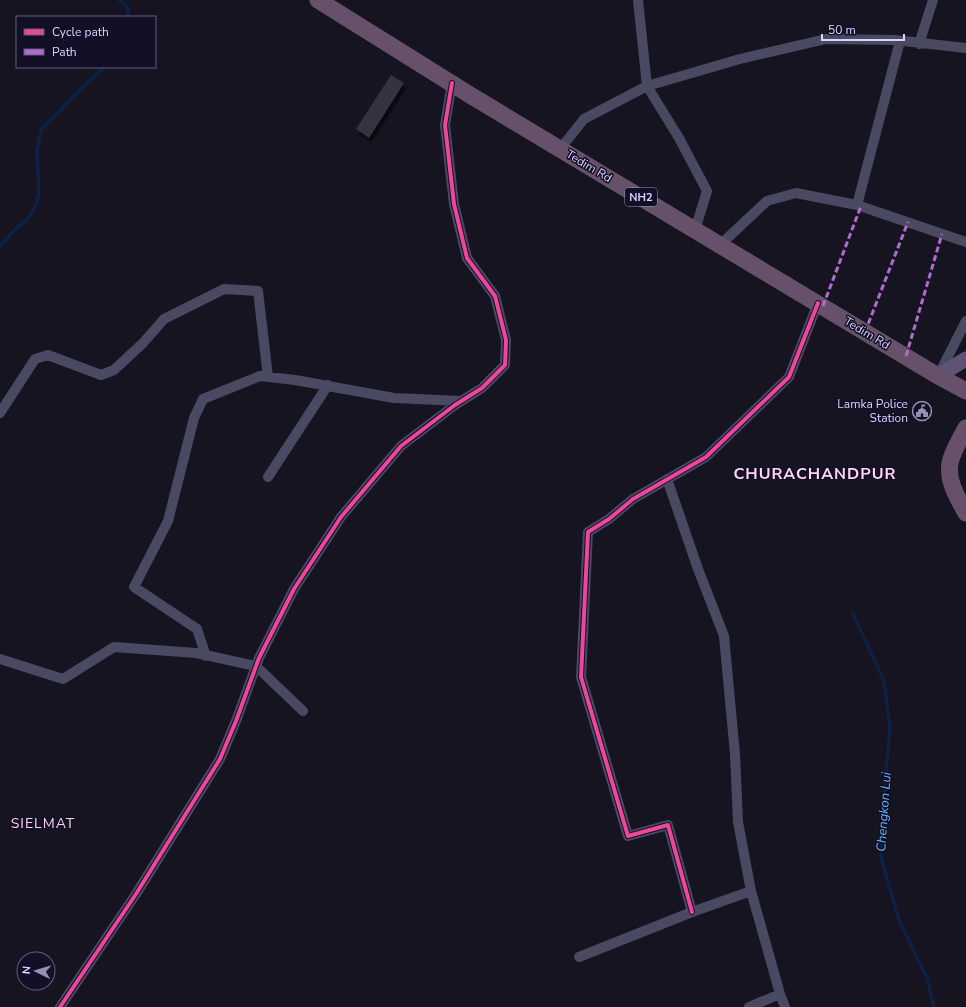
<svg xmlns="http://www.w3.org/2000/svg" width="966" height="1007" font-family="'Nunito Sans',sans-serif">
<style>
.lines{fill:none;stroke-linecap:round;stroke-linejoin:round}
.stream{stroke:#0d2144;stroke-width:3.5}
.building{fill:#343243;filter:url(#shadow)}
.street{stroke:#4a4962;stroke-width:10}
.primary{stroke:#5e5373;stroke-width:15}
.highway{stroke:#67516a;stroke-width:17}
.quiet{stroke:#b06ccc;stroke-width:3;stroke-dasharray:6 3;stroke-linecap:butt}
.cycleway-casing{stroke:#130f26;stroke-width:6}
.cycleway{stroke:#ed469a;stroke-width:4}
.labels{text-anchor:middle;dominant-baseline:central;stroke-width:3;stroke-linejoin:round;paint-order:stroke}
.shield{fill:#130f26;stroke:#9e99be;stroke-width:1}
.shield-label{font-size:11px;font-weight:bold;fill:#d9d4ff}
.street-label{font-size:12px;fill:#d9d4ff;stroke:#130f26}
.poi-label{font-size:12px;fill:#d9d4ff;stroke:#130f26;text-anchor:end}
.water-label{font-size:13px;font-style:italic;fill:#62b6ff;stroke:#130f26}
.quarter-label{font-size:14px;letter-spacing:1px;fill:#ffd6f0;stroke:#130f26}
.district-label{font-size:16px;font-weight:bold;letter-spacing:1px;fill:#ffd6f0;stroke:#130f26}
</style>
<defs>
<filter id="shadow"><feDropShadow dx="2.5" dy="4.5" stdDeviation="1" flood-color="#0009"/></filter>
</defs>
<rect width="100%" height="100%" fill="#161421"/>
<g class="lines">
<path class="stream" d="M119,0L124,3L128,8V17
M0,246L14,230L26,221L34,209L39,195L37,150L41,130L83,87L105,67
M853,614L884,681L890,728L883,807L881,857L899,920L927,978L934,1007"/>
</g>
<path class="building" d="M391,75L404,83L369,138L356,129Z"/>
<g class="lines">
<path class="street" d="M638,0L647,86L679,138L707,191L695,230
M919,44L933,0
M560,149L584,119L647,86L740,59L826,39L895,40L966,48
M857,205L900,41
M720,245L767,201L796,193L857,205L966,242
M939,374L966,321
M0,413L35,359L48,355L101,375L114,370L143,343L164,319L224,289L258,291L268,377
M268,477L328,385
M667,479L698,569L724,636L735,754L738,822L751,891L780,994L785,1007
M206,656L197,629L134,587L168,521L194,418L203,399L260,376L295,380L394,398L461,401
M0,659L63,679L114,647L196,653L256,666L303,711
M692,912L668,825L628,836L581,677L588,532L609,519L633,499L706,457L789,377L818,303
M579,957L692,912L751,891
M60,1007L136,894L220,759L236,721L259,658L294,589L341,517L401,446L455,405L482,388L505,365L506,340L495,296L467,258L454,204L445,125L452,83
M749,1007L780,994"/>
<path class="primary" d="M938,376L966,359"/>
<path class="highway" d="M318,0L470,95L938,376L966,391
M966,428C961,437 954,450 951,459C945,478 957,497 966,513"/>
<path class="quiet" d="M823,306L861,206
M865,332L908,222
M906,356L942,234"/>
<g class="cycleway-casing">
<path id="cycleway" d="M692,912L668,825L628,836L581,677L588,532L609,519L633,499L706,457L789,377L818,303
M60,1007L136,894L220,759L236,721L259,658L294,589L341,517L401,446L455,405L482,388L505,365L506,340L495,296L467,258L454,204L445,125L452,83"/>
</g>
<use href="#cycleway" class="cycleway"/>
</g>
<defs>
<g id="civic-ring" transform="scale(1)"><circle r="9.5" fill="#130f26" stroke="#9591b1" stroke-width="1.5"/><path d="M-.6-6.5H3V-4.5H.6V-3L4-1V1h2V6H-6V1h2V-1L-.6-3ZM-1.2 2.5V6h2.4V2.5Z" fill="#9591b1"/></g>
</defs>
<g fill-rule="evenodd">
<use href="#civic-ring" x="922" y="411"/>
</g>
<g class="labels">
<rect class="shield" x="625" y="188" width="32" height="18" rx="3"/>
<g class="shield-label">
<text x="641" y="197">NH2</text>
</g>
<g class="street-label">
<text transform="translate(589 166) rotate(31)">Tedim Rd</text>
<text transform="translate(867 333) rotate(31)">Tedim Rd</text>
</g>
<g class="poi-label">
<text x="908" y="404">Lamka Police<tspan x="908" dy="14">Station</tspan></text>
</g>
<g class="water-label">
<text transform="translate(884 812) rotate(-86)">Chengkon Lui</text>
</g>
<g class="quarter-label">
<text x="43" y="823">SIELMAT</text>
</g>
<g class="district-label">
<text x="815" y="474">CHURACHANDPUR</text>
</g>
</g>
<rect x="16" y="16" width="140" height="52" fill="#130f26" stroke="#625e7d"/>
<rect x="24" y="29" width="20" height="6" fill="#ed469a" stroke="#625e7d"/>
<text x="52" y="36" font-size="12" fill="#d9d4ff">Cycle path</text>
<rect x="24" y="49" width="20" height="6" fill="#b06ccc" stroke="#625e7d"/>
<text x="52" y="56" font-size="12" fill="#d9d4ff">Path</text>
<g transform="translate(36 971) rotate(275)"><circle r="19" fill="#130f26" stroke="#625e7d"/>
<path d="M0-3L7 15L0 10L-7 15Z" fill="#9591b1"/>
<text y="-6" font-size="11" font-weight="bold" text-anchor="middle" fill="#d9d4ff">N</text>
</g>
<path d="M822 34v6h82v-6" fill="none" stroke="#d9d4ff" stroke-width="2"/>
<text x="828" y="34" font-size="12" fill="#d9d4ff" stroke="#130f26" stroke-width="3" paint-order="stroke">50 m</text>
</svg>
